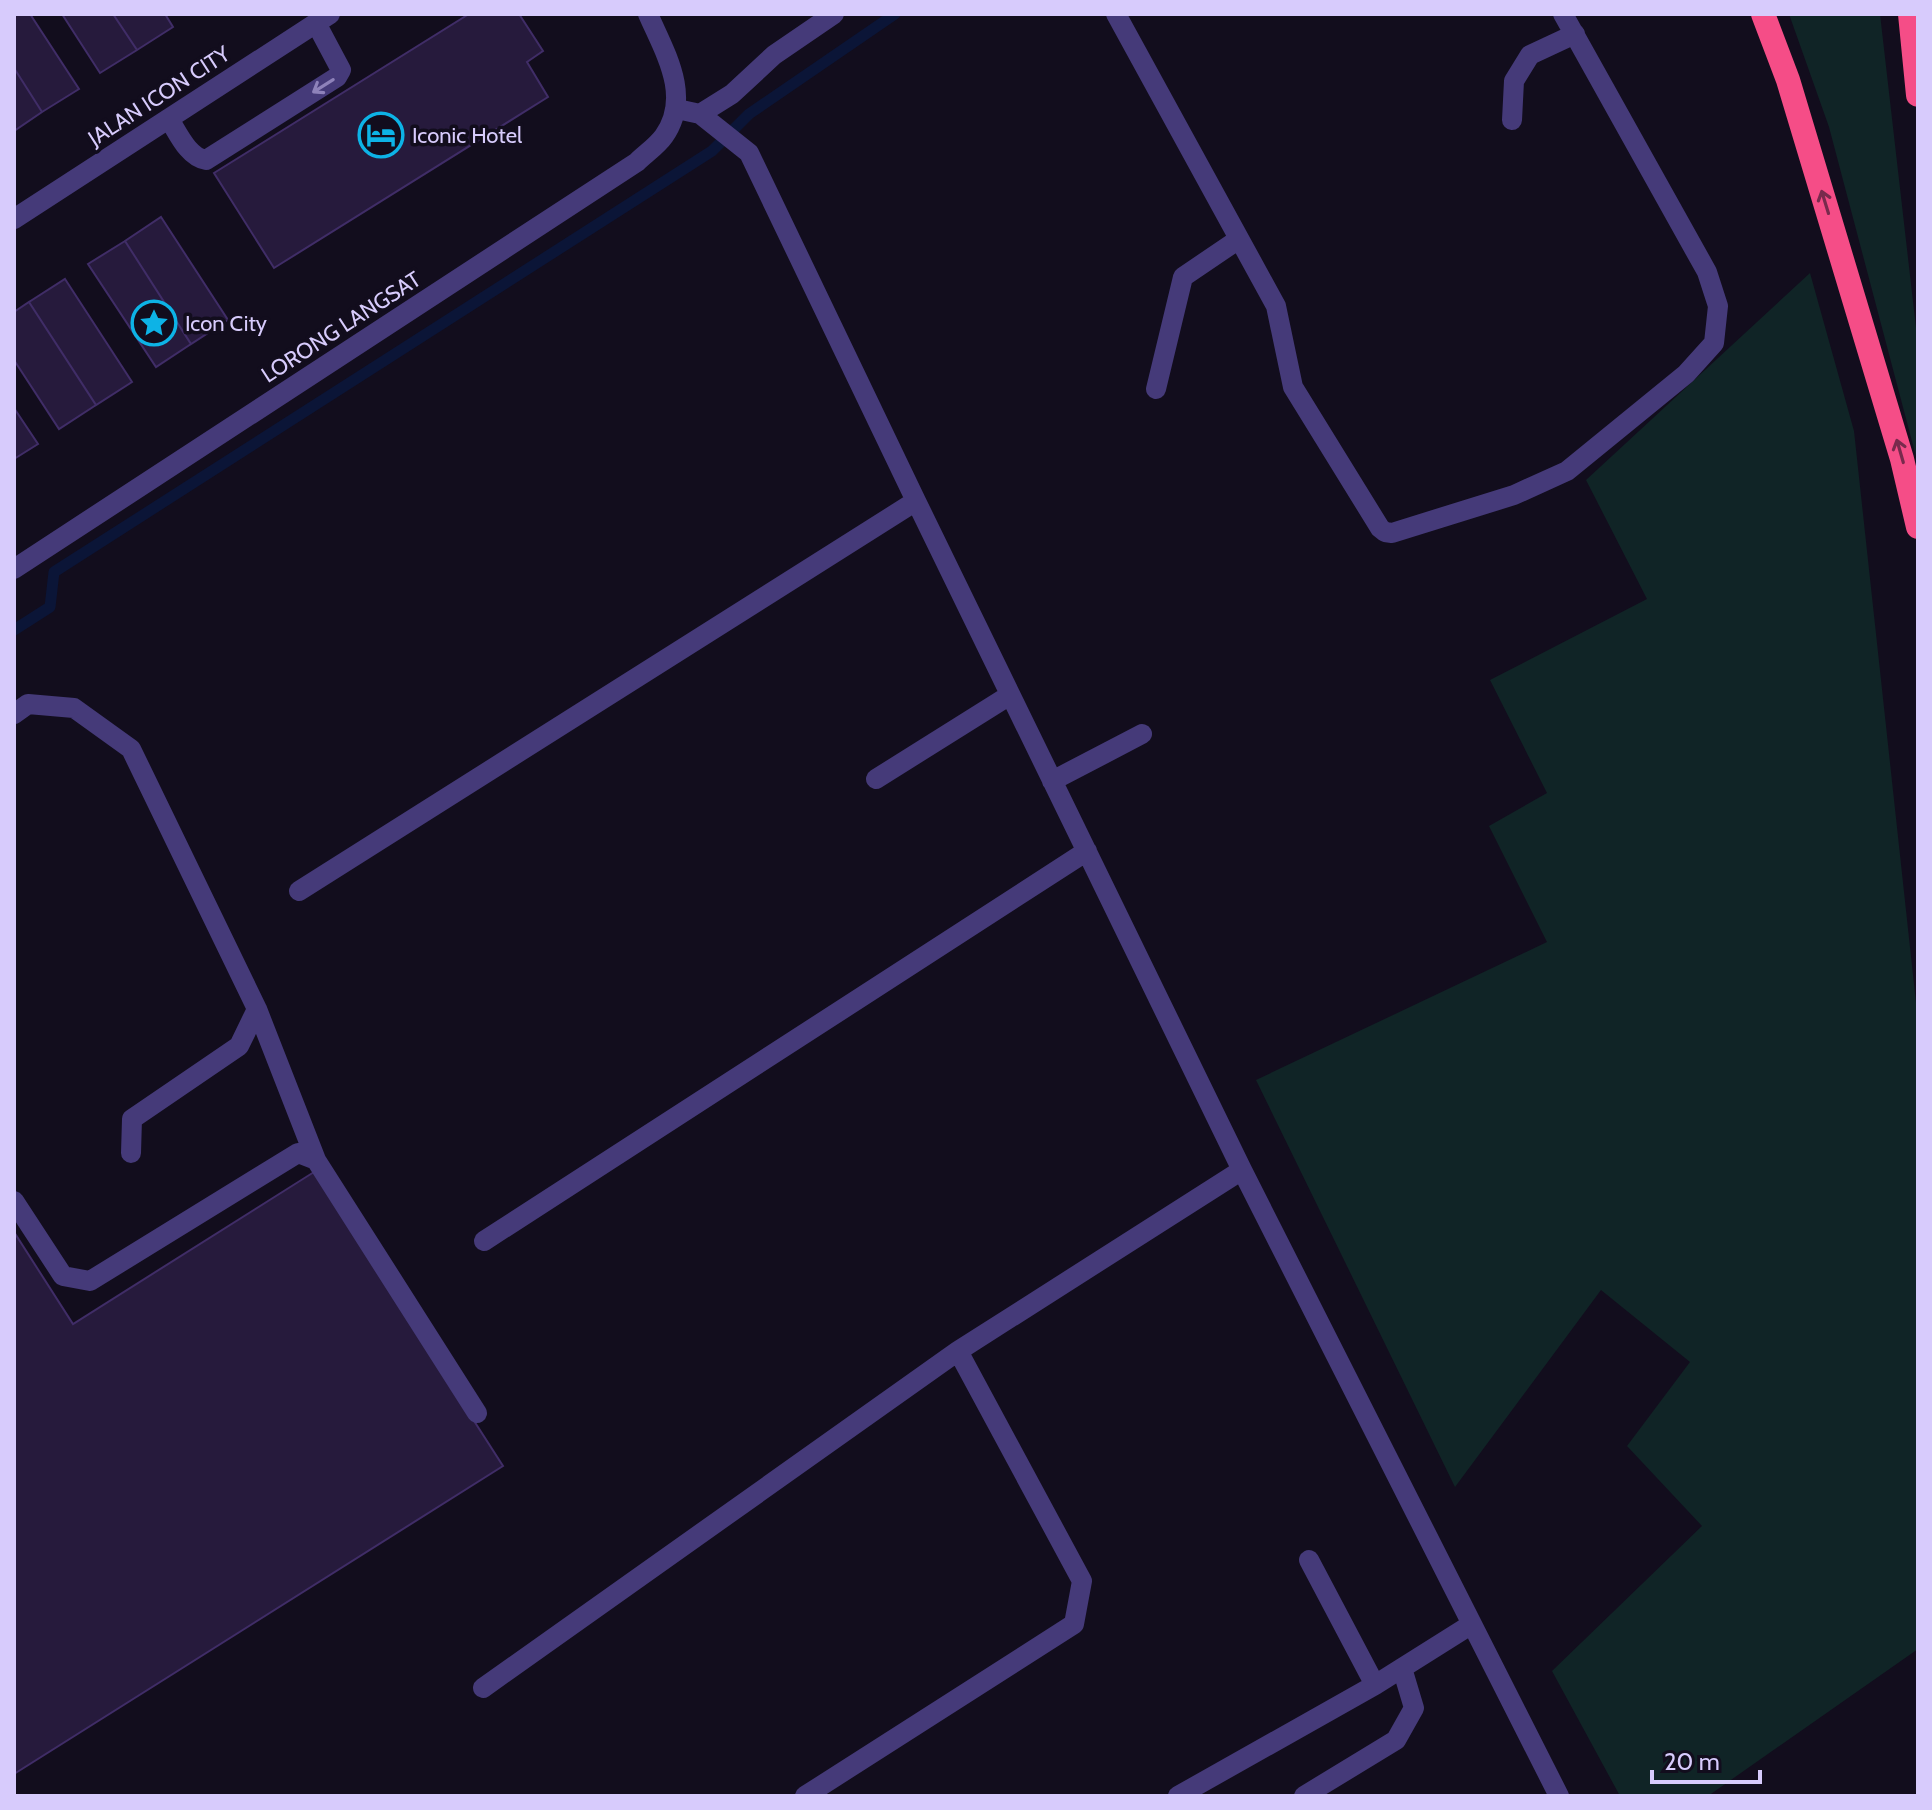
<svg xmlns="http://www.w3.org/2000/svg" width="1932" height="1810" font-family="Cabin,sans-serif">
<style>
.green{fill:#102426}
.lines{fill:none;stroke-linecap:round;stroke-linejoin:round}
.stream{stroke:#0b1537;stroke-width:11}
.building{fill:#261a3c;stroke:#402d67;stroke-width:2}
.minor{stroke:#453a79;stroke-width:20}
.highway{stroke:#f54d87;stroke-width:24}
.oneway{stroke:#8e82ba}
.oneway2{stroke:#782a4d}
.labels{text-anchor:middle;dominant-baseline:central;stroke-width:7;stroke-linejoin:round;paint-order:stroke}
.street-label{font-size:22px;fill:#d7cbfc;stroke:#120d1d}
.poi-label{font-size:22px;fill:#d7cbfc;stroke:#120d1d;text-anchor:start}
</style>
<rect width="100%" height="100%" fill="#120d1d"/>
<path class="green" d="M1789,14H1880L1918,345V464L1829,127Z
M1810,273L1854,431L1918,1021V1649L1708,1796H1620L1552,1671L1702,1526L1627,1446L1690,1362L1601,1290L1455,1487L1256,1080L1547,942L1489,826L1547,793L1490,680L1647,599L1586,480Z"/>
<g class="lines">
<path class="stream" d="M14,630L50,607L54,572L712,151L749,114L895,14"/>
</g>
<path class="building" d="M14,14H30L79,89L42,112L14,68Z
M62,14H113L137,50L100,73Z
M113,14H165L173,27L137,50Z
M469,14H519L543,51L527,62L548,97L274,268L214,173Z
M14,68L42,112L14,131Z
M161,217L228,320L191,344L125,241Z
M125,241L191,344L156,367L88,264Z
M65,279L132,382L96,405L29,302Z
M29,302L96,405L59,429L14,360V312Z
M14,408L38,444L14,459Z
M314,1172L503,1466L14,1774V1232L73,1324Z"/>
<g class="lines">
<path class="minor" d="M1116,14L1276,306L1293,387L1380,528L1385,532L1392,533L1514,495L1567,471L1686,374L1714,343L1718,306L1707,272L1563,14
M677,109L700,114L749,153L916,501L1242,1170L1559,1796
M700,114L732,94L774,55L834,14
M169,119C178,133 188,157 206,160L337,77L341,70L316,23
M1512,120L1514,81L1530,55L1575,34
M14,219L330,14
M1156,389L1183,277L1239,239
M14,569L637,162C645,154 657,146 664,136C692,96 665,53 648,14
M14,714L28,704L74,708L131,749L257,1009L239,1046L132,1119L131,1153
M876,779L1010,695
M1052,781L1142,734
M299,891L916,501
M257,1009L316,1160
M14,1201L63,1276L90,1281L298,1153L316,1160L477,1413
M484,1241L1087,851
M1309,1560L1375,1685
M483,1688L958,1351L1242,1170
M805,1796L1074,1624L1082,1581L958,1351
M1178,1796L1375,1685L1472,1624
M1304,1796L1396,1740L1414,1708L1402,1668"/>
<path class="highway" d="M1763,14L1788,80L1902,459L1918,527
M1910,14L1918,95"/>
</g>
<defs><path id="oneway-shaft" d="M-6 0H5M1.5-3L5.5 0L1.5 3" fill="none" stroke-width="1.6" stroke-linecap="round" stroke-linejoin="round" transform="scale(2)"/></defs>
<use class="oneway" href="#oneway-shaft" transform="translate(323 86) rotate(148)"/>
<g class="oneway2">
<use href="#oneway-shaft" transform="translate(1825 202) rotate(-107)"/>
<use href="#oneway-shaft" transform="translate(1900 451) rotate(-106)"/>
</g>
<defs>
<g id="hotel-ring" transform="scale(2.3)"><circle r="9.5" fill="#120d1d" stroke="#0db3e6" stroke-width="1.5"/><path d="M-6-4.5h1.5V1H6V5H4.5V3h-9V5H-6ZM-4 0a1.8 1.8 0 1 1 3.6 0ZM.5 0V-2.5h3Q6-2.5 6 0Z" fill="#0db3e6"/></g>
<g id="sight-ring" transform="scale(2.3)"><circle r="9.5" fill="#120d1d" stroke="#0db3e6" stroke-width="1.5"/><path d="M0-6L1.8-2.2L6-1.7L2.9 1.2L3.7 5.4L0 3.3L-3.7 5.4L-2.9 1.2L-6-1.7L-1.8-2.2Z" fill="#0db3e6"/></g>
</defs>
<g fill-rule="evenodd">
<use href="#hotel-ring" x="381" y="135"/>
<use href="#sight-ring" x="154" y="323"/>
</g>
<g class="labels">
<g class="street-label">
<text transform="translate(159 96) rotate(-33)">JALAN ICON CITY</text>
<text transform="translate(341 327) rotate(-33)">LORONG LANGSAT</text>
</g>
<g class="poi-label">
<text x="412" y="135">Iconic Hotel</text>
<text x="185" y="323">Icon City</text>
</g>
</g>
<rect width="1932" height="1810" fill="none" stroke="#d7cbfc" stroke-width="32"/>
<path d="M1652 1770v12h108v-12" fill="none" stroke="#d7cbfc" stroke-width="4"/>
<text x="1664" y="1770" font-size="24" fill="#d7cbfc" stroke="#120d1d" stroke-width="6" paint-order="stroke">20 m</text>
</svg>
